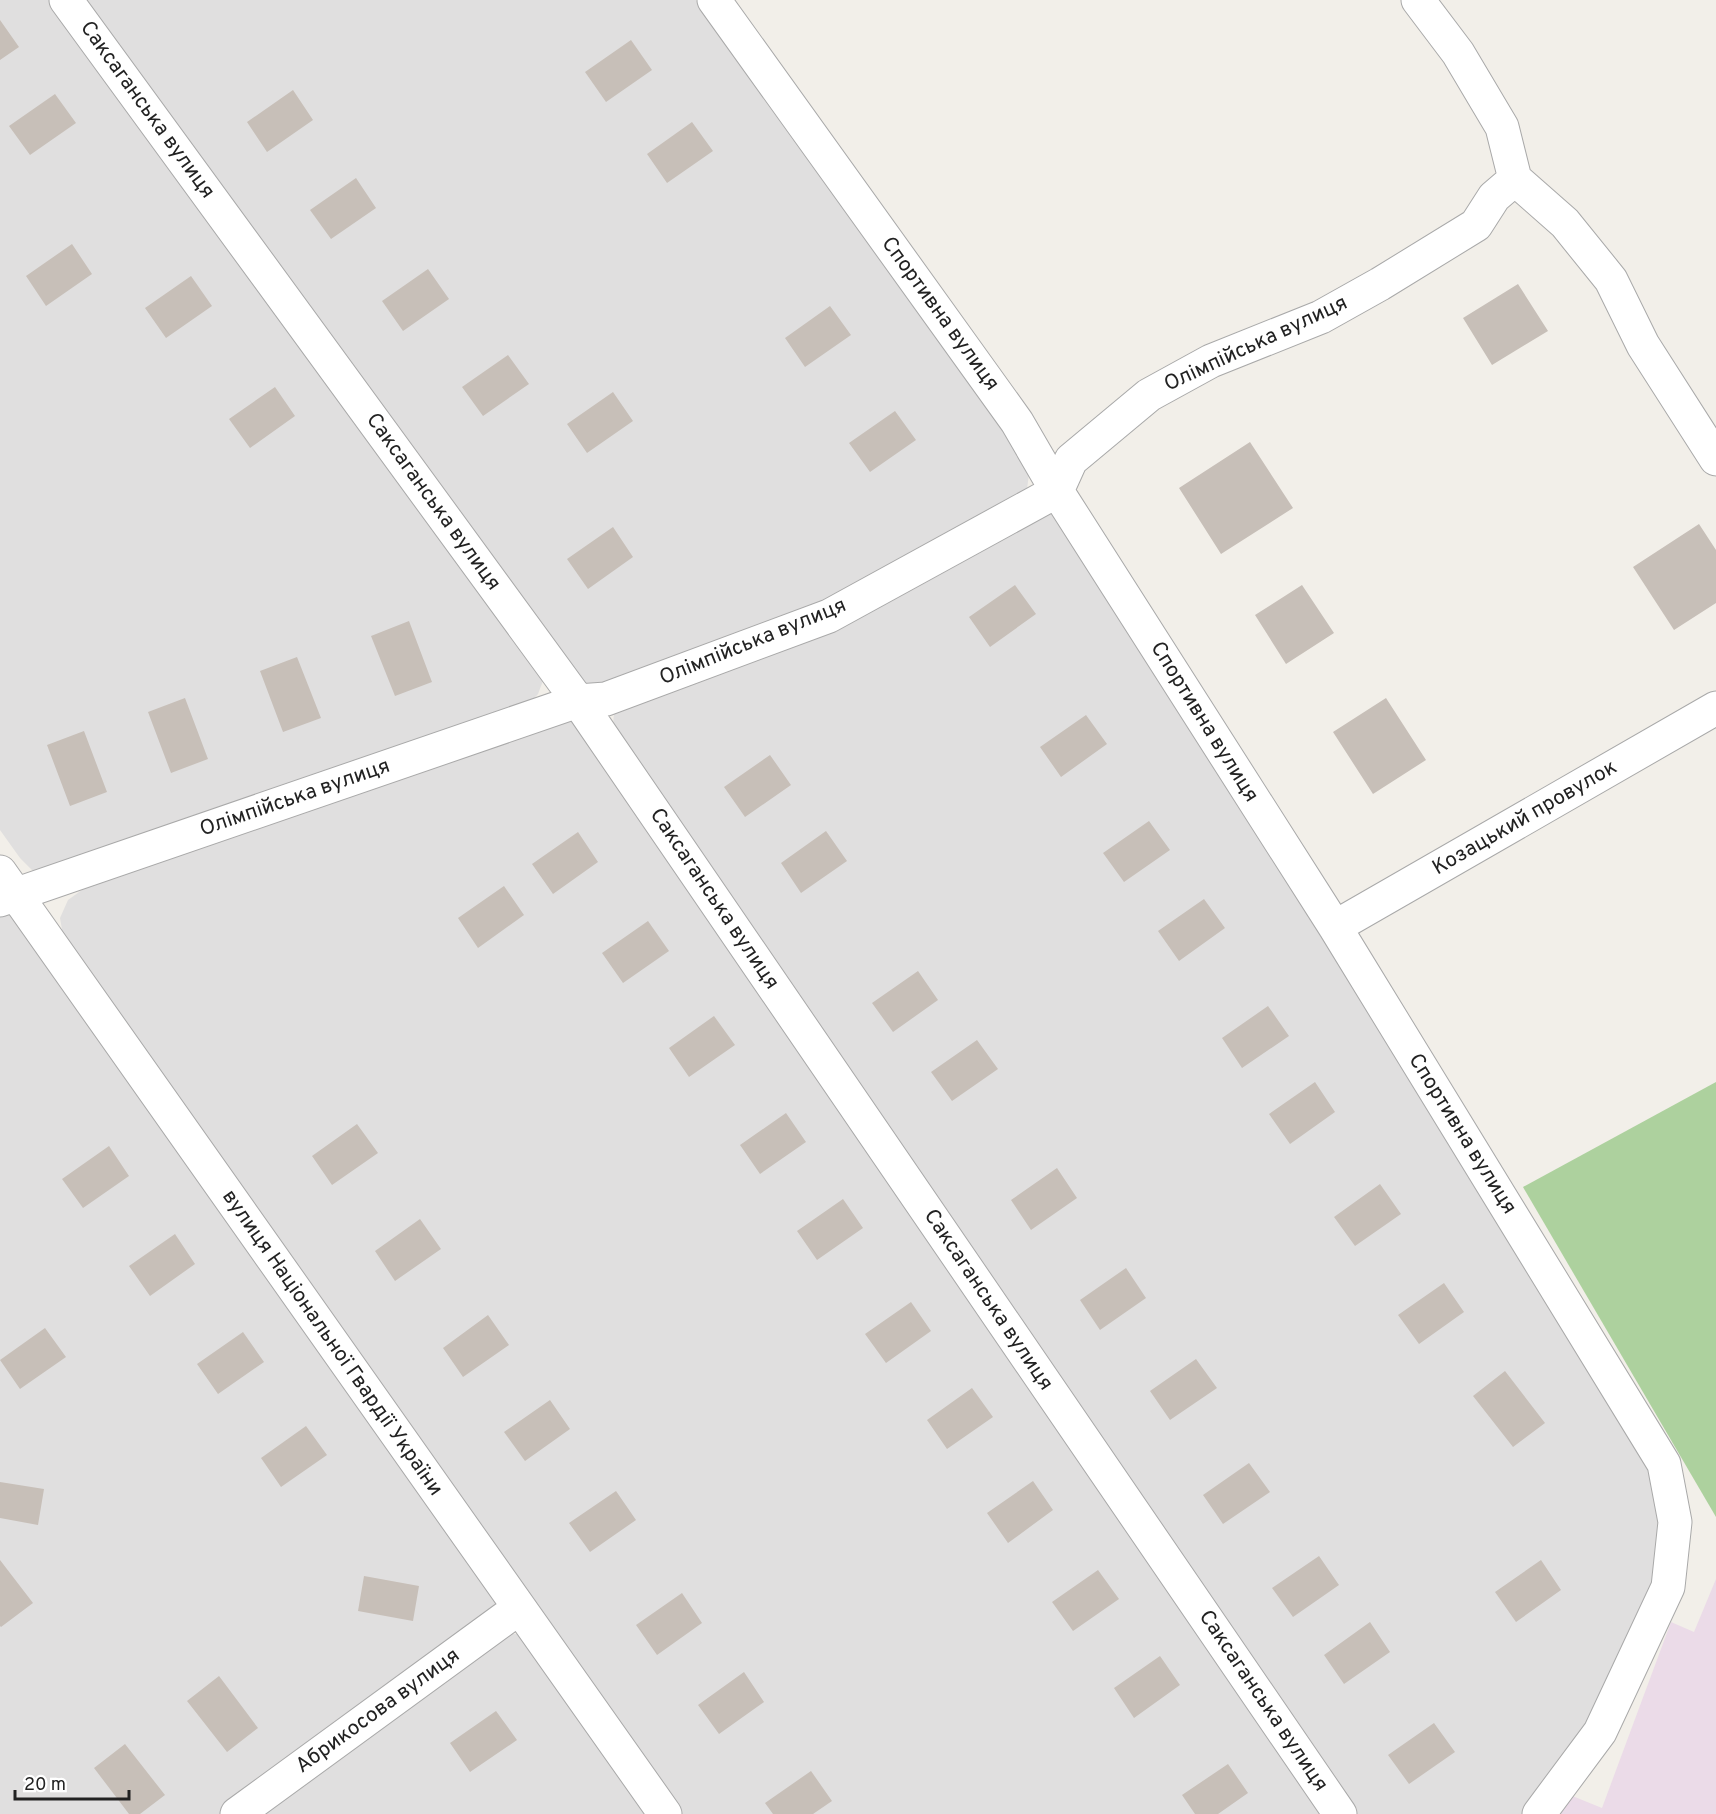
<svg xmlns="http://www.w3.org/2000/svg" width="1716" height="1814" font-family="Overpass,sans-serif">
<style>
.residential{fill:#e0dfdf}
.industrial{fill:#ebdbe8}
.forest{fill:#add19e}
.building{fill:#c7bfb8}
.lines{fill:none;stroke-linecap:round;stroke-linejoin:round}
.minor-casing{stroke:#a9a9a9;stroke-width:35}
.minor{stroke:#fff;stroke-width:33}
.labels{text-anchor:middle;dominant-baseline:central;stroke-width:4.5;stroke-linejoin:round;paint-order:stroke}
.street-label{font-size:21px;fill:#222;stroke:#fff}
</style>
<rect width="100%" height="100%" fill="#f2efe9"/>
<path class="residential" d="M0,0H55L544,678L538,694L528,705L50,872L33,871L20,858L0,830Z
M79,0H696L1022,449L1030,467L1027,489L842,596L588,690Z
M1046,511L1056,515L1649,1456L1660,1488L1659,1566L1588,1724L1524,1814H1354L613,726L614,712Z
M559,719L574,722L1328,1814H680L63,935L60,918L68,900L86,887Z
M10,915L22,919L496,1597L494,1610L485,1621L220,1814H0V916Z
M508,1634H522L655,1814H257Z"/>
<path class="industrial" d="M1716,1579V1814H1557L1565,1793L1602,1808L1671,1622L1694,1632Z"/>
<path class="forest" d="M1716,1082V1517L1523,1187Z"/>
<path class="building" d="M0,20L19,47L0,60Z
M631,40L652,70L606,102L585,72Z
M293,90L313,120L267,152L247,122Z
M55,94L76,123L30,155L9,126Z
M692,122L713,151L667,183L647,154Z
M356,178L376,208L331,239L310,210Z
M72,244L92,274L46,306L26,276Z
M428,269L449,299L403,331L382,301Z
M191,276L212,306L166,338L145,308Z
M1518,284L1548,331L1492,365L1463,318Z
M830,306L851,335L805,367L785,338Z
M508,355L529,384L483,416L462,387Z
M275,387L295,416L250,448L229,419Z
M613,392L633,421L587,453L567,424Z
M895,411L916,440L870,472L849,443Z
M1250,442L1293,508L1221,554L1179,488Z
M1699,524L1716,550V603L1674,630L1633,567Z
M613,527L633,557L588,589L567,559Z
M1015,585L1036,614L990,647L969,617Z
M1302,585L1334,633L1286,664L1255,615Z
M409,621L432,682L395,696L371,636Z
M297,657L321,718L283,732L260,671Z
M185,698L208,759L171,773L148,712Z
M1386,698L1426,760L1373,794L1333,732Z
M1086,715L1107,744L1061,777L1040,747Z
M84,731L107,792L70,806L47,745Z
M770,755L791,785L745,817L724,787Z
M1149,821L1170,850L1124,882L1103,853Z
M826,831L847,861L801,893L781,863Z
M578,832L598,862L553,894L532,864Z
M504,886L524,915L478,948L458,918Z
M1204,899L1225,928L1179,961L1158,931Z
M648,921L669,951L623,983L602,953Z
M918,971L938,1000L893,1032L872,1003Z
M1268,1006L1289,1036L1242,1068L1222,1038Z
M714,1016L735,1045L689,1077L669,1048Z
M977,1040L998,1069L952,1101L931,1072Z
M1315,1082L1335,1112L1290,1144L1269,1114Z
M786,1113L806,1142L760,1174L740,1145Z
M357,1124L378,1153L332,1185L312,1156Z
M109,1146L129,1176L83,1208L62,1179Z
M1057,1168L1077,1198L1031,1230L1011,1200Z
M1380,1184L1401,1214L1355,1246L1334,1217Z
M843,1199L863,1228L817,1260L797,1231Z
M420,1219L441,1249L395,1281L375,1251Z
M175,1234L195,1264L150,1296L129,1266Z
M1126,1268L1146,1298L1100,1330L1080,1300Z
M1444,1283L1464,1312L1419,1344L1398,1315Z
M911,1302L931,1331L886,1363L865,1334Z
M488,1315L509,1345L463,1377L443,1348Z
M45,1328L66,1357L20,1389L0,1360Z
M243,1332L264,1362L218,1394L197,1364Z
M1196,1359L1217,1388L1170,1420L1150,1391Z
M1505,1371L1545,1423L1513,1447L1473,1396Z
M972,1388L993,1417L947,1449L927,1420Z
M550,1400L570,1429L525,1461L504,1432Z
M306,1426L327,1455L281,1487L261,1458Z
M1249,1463L1270,1492L1223,1524L1203,1495Z
M1033,1481L1053,1510L1008,1543L987,1513Z
M0,1482L44,1489L38,1525L0,1518Z
M616,1491L636,1520L590,1552L569,1523Z
M1319,1556L1339,1585L1293,1617L1272,1588Z
M0,1560L33,1603L1,1627L0,1626Z
M1541,1560L1561,1590L1516,1622L1495,1592Z
M1098,1570L1119,1599L1073,1631L1052,1602Z
M364,1576L419,1586L413,1621L358,1611Z
M682,1593L702,1623L657,1655L636,1625Z
M1370,1622L1390,1652L1344,1684L1324,1655Z
M1160,1656L1180,1685L1134,1718L1114,1688Z
M744,1672L764,1702L719,1734L698,1705Z
M219,1676L258,1728L227,1752L187,1701Z
M496,1711L517,1740L470,1772L450,1743Z
M1434,1723L1455,1752L1409,1784L1388,1755Z
M125,1744L165,1795L140,1814H129L94,1768Z
M1228,1764L1248,1793L1218,1814H1195L1182,1795Z
M811,1771L832,1801L813,1814H773L765,1803Z"/>
<g class="lines">
<g class="minor-casing">
<path id="minor" d="M66,0L578,701L1340,1814
M714,0L1017,422L1057,491L1335,927L1664,1464L1675,1522L1668,1587L1600,1732L1539,1814
M1418,0L1458,53L1502,127L1515,179L1565,223L1611,280L1643,345L1716,459
M0,872L665,1814
M0,900L578,701L606,699L829,616L1057,491L1071,460L1149,395L1211,361L1321,317L1380,284L1476,225L1494,197L1515,179
M1335,927L1716,708
M237,1814L519,1608"/>
</g>
<use href="#minor" class="minor"/>
</g>
<g class="labels">
<g class="street-label">
<text transform="translate(147 110) rotate(54)">Саксаганська вулиця</text>
<text transform="translate(940 314) rotate(54)">Спортивна вулиця</text>
<text transform="translate(1256 344) rotate(-25)">Олімпійська вулиця</text>
<text transform="translate(433 502) rotate(54)">Саксаганська вулиця</text>
<text transform="translate(753 642) rotate(-22)">Олімпійська вулиця</text>
<text transform="translate(1204 722) rotate(58)">Спортивна вулиця</text>
<text transform="translate(295 798) rotate(-19)">Олімпійська вулиця</text>
<text transform="translate(1525 818) rotate(-30)">Козацький провулок</text>
<text transform="translate(714 899) rotate(56)">Саксаганська вулиця</text>
<text transform="translate(1462 1134) rotate(58)">Спортивна вулиця</text>
<text transform="translate(988 1300) rotate(56)">Саксаганська вулиця</text>
<text transform="translate(332 1343) rotate(55)">вулиця Національної Гвардії України</text>
<text transform="translate(1263 1701) rotate(56)">Саксаганська вулиця</text>
<text transform="translate(378 1711) rotate(-36)">Абрикосова вулиця</text>
</g>
</g>
<path d="M15 1790v9h114v-9" fill="none" stroke="#222222" stroke-width="3"/>
<text x="24" y="1790" font-size="18" fill="#222222" stroke="#ffffff" stroke-width="4.5" paint-order="stroke">20 m</text>
</svg>
